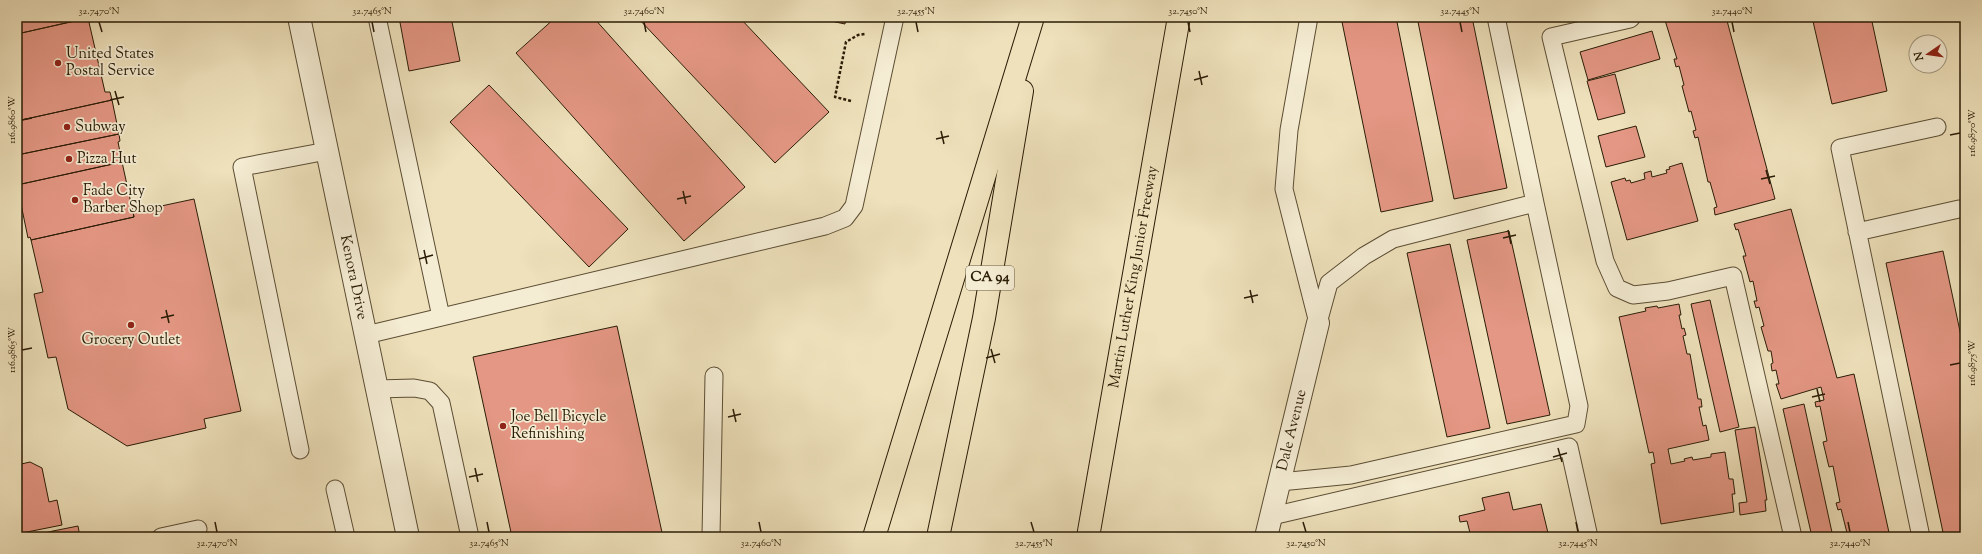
<svg xmlns="http://www.w3.org/2000/svg" width="1982" height="554" font-family="'Sorts Mill Goudy',serif">
<style>
.building{fill:#e49784;stroke:#2a1c06}
.lines{fill:none;stroke-linecap:round;stroke-linejoin:round}
.lane-casing{stroke:#5b4d33;stroke-width:19}
.street-casing{stroke:#5b4d33;stroke-width:24}
.highway-casing{stroke:#2a1c06;stroke-width:24}
.path{stroke:#2a1c06;stroke-width:2.5;stroke-dasharray:3 2;stroke-linecap:butt}
.lane{stroke:#f4ecd3;stroke-width:17}
.street{stroke:#f4ecd3;stroke-width:22}
.highway{stroke:#eee1bb;stroke-width:22}
.ticks{fill:none;stroke:#2a1c06;stroke-width:1.5}
.poi-dot{fill:#8f2418;stroke:#f4ecd3;stroke-width:1.5}
.labels{text-anchor:middle;dominant-baseline:central;stroke-width:3.5;stroke-linejoin:round;paint-order:stroke}
.shield{fill:#f4ecd3;stroke:#675a44;stroke-width:1}
.shield-label{font-size:14px;font-weight:bold;fill:#2a1c06}
.poi-label{font-size:15px;fill:#2a1c06;stroke:#f4ecd3;text-anchor:start}
.street-label{font-size:15px;fill:#2a1c06;stroke:#f4ecd3}
.neatline{fill:none;stroke:#2a1c06;stroke-width:1.5}
.ticks-label{font-size:10px;text-anchor:middle;fill:#2a1c06}
</style>
<rect width="100%" height="100%" fill="#eee1bb"/>
<filter id="stains"><feTurbulence type="fractalNoise" baseFrequency=".005" numOctaves="4"/><feColorMatrix values="0 0 0 0 .2 0 0 0 0 .09 0 0 0 0 .02 0 0 0 .5 -.17"/></filter>
<radialGradient id="worn" r=".72"><stop offset=".6" stop-color="#630" stop-opacity="0"/><stop offset="1" stop-color="#630" stop-opacity=".3"/></radialGradient>
<path class="building" d="M17,17H112L89,22L88,18L17,34Z
M399,17H451L460,61L409,71Z
M556,17H593L745,187L684,241L516,53Z
M637,17H739L829,112L775,163Z
M812,17H846L845,24Z
M1341,17H1396L1433,201L1381,212Z
M1417,17H1472L1507,188L1454,199Z
M1664,17H1726L1775,199L1715,215L1714,208L1717,207L1710,182H1708L1698,137L1695,138L1693,131L1696,130L1691,111L1689,112L1682,86L1684,85L1679,66L1676,67L1674,59H1677Z
M1812,17H1871L1887,91L1832,104Z
M88,18L105,92H110L112,100L17,121V34Z
M1652,31L1660,59L1588,80L1580,52Z
M1615,74L1625,113L1598,120L1587,81Z
M489,85L628,229L589,267L450,122Z
M112,100L119,134L17,155V121Z
M1636,126L1645,157L1606,167L1598,136Z
M119,134L120,141L118,142L122,162L17,185V155Z
M122,162L134,217L31,240L30,237L28,238L17,185Z
M1682,163L1698,221L1627,240L1611,182L1625,178L1626,181L1630,180L1631,183L1645,179L1644,173L1651,171L1652,177L1667,173L1666,170L1670,169L1669,167Z
M194,199L241,411L204,419L206,428L127,446L68,409L56,357L48,358L34,294L43,292L31,240L134,217L133,212Z
M1791,209L1837,378L1854,374L1890,537H1848L1841,509L1838,510L1836,503L1840,502L1833,466L1829,467L1823,442L1827,441L1820,406L1816,407L1815,402L1824,400L1821,387L1781,399L1776,384H1779L1776,370L1772,371L1771,364L1773,363L1771,351H1768L1761,327L1764,326L1759,307L1756,308L1754,301H1757L1753,281L1750,282L1743,256H1746L1738,229L1736,230L1734,224Z
M1509,231L1550,415L1507,424L1467,240Z
M1450,244L1490,428L1447,437L1407,253Z
M1943,251L1965,355V537H1944L1886,263Z
M1710,300L1739,427L1720,432L1691,304Z
M1679,304L1681,315H1679L1682,329L1684,328L1686,335L1683,336L1687,354H1690L1698,399H1701L1702,407H1699L1703,426L1706,425L1709,440L1668,449L1671,464L1685,461L1684,459L1692,457L1693,460L1711,457V454L1725,452L1729,479H1733L1735,494H1732L1734,512L1661,524L1651,464L1655,463L1653,452L1649,453L1619,317L1646,311L1645,308L1657,306L1658,308Z
M617,326L663,537H512L473,357Z
M1804,404L1833,537H1812L1783,409Z
M1755,427L1767,500H1765L1766,511L1740,515L1739,503L1747,502L1735,430Z
M30,462L42,468L49,502L57,500L62,525L17,534V465Z
M1509,492L1513,510L1541,504L1549,537H1471L1467,521L1460,522L1459,516L1485,510L1482,498Z
M78,526L80,537H54L53,531Z
M53,531L54,537H28Z"/>
<g class="lines">
<g class="lane-casing">
<path id="lane" d="M377,17L441,317
M1496,17L1535,203
M1632,17L1630,19L1551,37L1605,261L1617,288L1633,295L1668,291L1733,276L1793,537
M1857,232L1959,209
M366,335L825,226L845,218L854,206L895,17
M377,389L414,388L430,391L441,403L470,537
M300,450L242,167L327,151
M1280,482L1351,475L1576,424L1579,406L1535,203L1393,239L1364,256L1329,283L1318,323L1284,189L1289,130L1309,17
M335,489L346,537
M1272,516L1569,447L1589,537
M161,537L198,529
M711,537L714,376
M1921,537L1840,148L1937,127"/>
</g>
<g class="street-casing">
<g id="street">
<path id="s1" d="M299,17L408,537"/>
<path id="s2" d="M1266,537L1318,323"/>
</g>
</g>
<g class="highway-casing">
<g id="highway">
<path d="M874,537L1033,17"/>
<path d="M938,537L984,318L1022,91"/>
<path id="s3" d="M1088,537L1179,17"/>
</g>
</g>
<path class="path" d="M851,101L835,97L846,42L858,35L865,34"/>
<use href="#lane" class="lane"/>
<use href="#street" class="street"/>
<use href="#highway" class="highway"/>
</g>
<path class="ticks" d="M99,22L102,32M372,22L374,32M644,22L646,32M916,22L918,32M1188,22L1190,32M1460,22L1462,32M1732,22L1734,32M1199,71L1202,85M1194,80L1208,76M115,91L119,105M110,100L124,97M22,120L32,118M941,131L944,144M1950,135L1960,133M936,139L949,136M1766,170L1770,184M1761,179L1775,176M683,191L686,204M677,199L691,196M1508,230L1511,244M1503,238L1516,235M424,250L427,264M419,259L433,255M1250,290L1253,303M1244,298L1258,295M166,310L169,323M161,318L174,315M991,349L995,363M22,350L32,348M986,358L1000,354M1950,365L1960,363M1817,389L1820,402M1812,397L1825,394M733,409L736,422M728,417L741,414M1558,448L1562,462M1553,457L1567,453M475,468L478,482M469,477L483,474M215,522L217,532M487,522L489,532M759,522L761,532M1031,522L1034,532M1303,522L1306,532M1576,522L1578,532M1848,522L1850,532"/>
<g class="poi-dot">
<circle cx="58" cy="63" r="4"/>
<circle cx="67" cy="127" r="4"/>
<circle cx="69" cy="159" r="4"/>
<circle cx="75" cy="200" r="4"/>
<circle cx="131" cy="325" r="4"/>
<circle cx="503" cy="426" r="4"/>
</g>
<g class="labels">
<rect class="shield" x="966" y="266" width="48" height="24" rx="3"/>
<g class="shield-label">
<text x="990" y="278">CA 94</text>
</g>
<g class="poi-label">
<text x="66" y="54">United States<tspan x="66" dy="17">Postal Service</tspan></text>
<text x="75" y="127">Subway</text>
<text x="77" y="159">Pizza Hut</text>
<text x="83" y="191">Fade City<tspan x="83" dy="17">Barber Shop</tspan></text>
<text x="131" y="340" text-anchor="middle">Grocery Outlet</text>
<text x="511" y="417">Joe Bell Bicycle<tspan x="511" dy="17">Refinishing</tspan></text>
</g>
<g class="street-label">
<text stroke="none"><textPath href="#s1" startOffset="266">Kenora Drive</textPath></text>
<text stroke="none"><textPath href="#s3" startOffset="264">Martin Luther King Junior Freeway</textPath></text>
<text stroke="none"><textPath href="#s2" startOffset="110">Dale Avenue</textPath></text>
</g>
</g>
<rect width="1982" height="554" fill="none" stroke="#eee1bb" stroke-width="44"/>
<g transform="translate(1928 54) rotate(257)"><circle r="19" fill="#f4ecd3" stroke="#a39981"/>
<path d="M0-3L7 15L0 10L-7 15Z" fill="#8f2418"/>
<text y="-6" font-size="11" font-weight="bold" text-anchor="middle" fill="#2a1c06">N</text>
</g>
<rect x="22" y="22" width="1938" height="510" class="neatline"/>
<g class="ticks-label">
<text x="99" y="14">32.7470°N</text>
<text x="372" y="14">32.7465°N</text>
<text x="644" y="14">32.7460°N</text>
<text x="916" y="14">32.7455°N</text>
<text x="1188" y="14">32.7450°N</text>
<text x="1460" y="14">32.7445°N</text>
<text x="1732" y="14">32.7440°N</text>
<text transform="translate(11 120) rotate(-90)" y="4">116.9860°W</text>
<text transform="translate(1971 133) rotate(-90)" y="4">116.9870°W</text>
<text transform="translate(11 350) rotate(-90)" y="4">116.9865°W</text>
<text transform="translate(1971 363) rotate(-90)" y="4">116.9875°W</text>
<text x="217" y="546">32.7470°N</text>
<text x="489" y="546">32.7465°N</text>
<text x="761" y="546">32.7460°N</text>
<text x="1034" y="546">32.7455°N</text>
<text x="1306" y="546">32.7450°N</text>
<text x="1578" y="546">32.7445°N</text>
<text x="1850" y="546">32.7440°N</text>
</g>
<rect width="100%" height="100%" filter="url(#stains)"/>
<rect width="100%" height="100%" fill="url(#worn)"/>
</svg>
